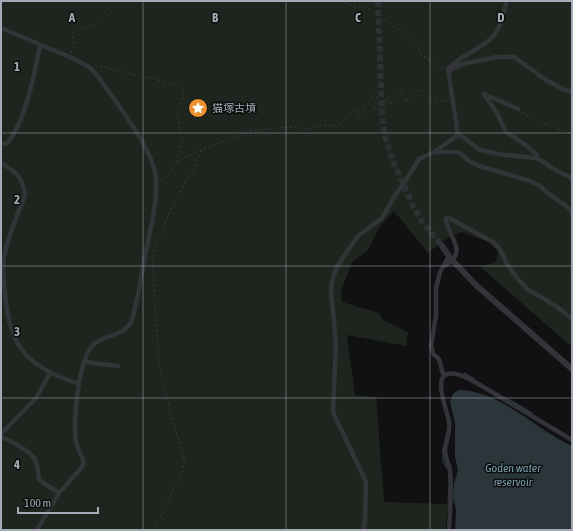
<svg xmlns="http://www.w3.org/2000/svg" width="573" height="531" font-family="'Asap Condensed','Noto Sans JP',sans-serif">
<style>
.green{fill:#1e251e}
.water{fill:#2b363b}
.lines{fill:none;stroke-linecap:round;stroke-linejoin:round}
.stream{stroke:#2b363b;stroke-width:1.5}
.tertiary-tunnel{stroke:#2e3033;stroke-width:6;stroke-dasharray:6 3;stroke-linecap:butt}
.path{stroke:#393b3e;stroke-width:1;stroke-dasharray:2 3;stroke-linecap:butt}
.minor{stroke:#323438;stroke-width:4.5}
.tertiary{stroke:#323438;stroke-width:6}
.grid{fill:none;stroke:#a3aab3;stroke-width:1;stroke-opacity:0.55}
.labels{text-anchor:middle;dominant-baseline:central;stroke-width:3;stroke-linejoin:round;paint-order:stroke}
.poi-label{font-size:11px;fill:#a3aab3;stroke:#0c0d0e;text-anchor:start}
.water-label{font-size:12px;font-style:italic;fill:#7b9dad;stroke:#0c0d0e}
.grid-label{font-size:13px;text-anchor:middle;font-weight:bold;fill:#a3aab3;stroke:#0c0d0e;stroke-width:3;stroke-linejoin:round;paint-order:stroke}
</style>
<rect width="100%" height="100%" fill="#111113"/>
<path class="green" d="M1,1H572V347L479,266L495,263L498,252L489,242L461,232L449,237L428,253L394,211L380,226L368,250L353,261L341,290L342,302L379,313L383,320L408,332L406,346L347,335L355,395L376,397L384,502L447,504L446,530H1Z"/>
<path class="water" d="M458,390C500,390 535,429 572,446V530H455L456,509L453,498L454,484L458,470L455,457V423L450,402L453,394Z"/>
<g class="lines">
<path class="stream" d="M464,373L474,379
M508,399L532,413
M443,449V461L447,468
M448,510L449,486"/>
<path class="tertiary-tunnel" d="M378,1L382,114L385,137L393,161L413,206L422,221L442,246"/>
<path class="path" d="M340,1L349,5L367,8L393,26L411,35L422,55L444,68
M71,53L74,45L72,33L94,25L108,15L121,1
M95,65L157,80L174,85L183,90L184,95L179,106L177,116L183,143L177,161
M522,112L537,121L572,134
M161,181L170,172L176,162L201,150L236,137L246,131L291,127L307,129L325,125L331,126L340,124L354,110H359L358,114L359,117L364,110L366,105L375,94L377,96L375,108L377,109L382,106L387,97L389,99L390,105L402,91L405,102L420,89L430,102L447,101
M152,530L165,510L172,492L181,475L185,462L164,389L159,361L153,274V258L157,242L162,232L170,210L192,171L201,150"/>
<path class="minor" d="M507,1C504,10 502,23 497,31C486,49 462,53 448,69L458,135L462,136L480,150L504,155L536,158L542,161L557,171L572,178
M1,28L72,58L89,67L97,75C114,100 156,152 156,180C157,207 149,235 144,261C141,276 136,313 130,324C122,336 103,335 93,345C78,360 73,422 76,442C78,449 81,456 84,462L82,467L59,493L37,530
M448,71L462,64L497,57H514L546,80L565,90L572,92
M518,109L484,94L497,113L506,132L526,145L537,155L536,158
M1,144H6C25,125 35,72 40,45
M435,151L458,135
M1,163C16,172 23,177 25,195C18,214 9,233 5,253C1,267 4,281 5,295C10,349 28,367 79,384
M444,266C447,264 452,261 454,258C463,246 445,230 446,219L449,218L493,242L500,249L507,264L517,278L527,289L556,306L572,319
M85,362L118,366
M444,376C440,369 442,358 434,355L431,347L436,315V288L440,272L448,258V254
M1,434L36,398L50,373
M1,437C9,440 30,451 34,458C38,464 38,473 39,480L59,493
M363,530L365,522L366,482L333,412L336,343L331,292L332,281L336,269L343,257L358,236L382,218L396,194L408,177L419,159L434,152H457L463,155L469,161L479,166L530,181L540,186L549,194L569,208L572,213
M449,530C450,511 452,491 450,472C450,465 445,458 445,451C445,441 451,432 449,421C447,411 436,384 444,376C452,369 468,378 475,382L572,440"/>
<path class="tertiary" d="M442,246L451,259L477,286L572,369"/>
</g>
<path class="grid" d="M143,1V530M286,1V530M430,1V530M1,133H572M1,266H572M1,398H572"/>
<defs>
<g id="sight-disc" transform="scale(1)"><circle r="9.5" fill="#ea9232" stroke="#0c0d0e"/><path d="M0-6L1.8-2.2L6-1.7L2.9 1.2L3.7 5.4L0 3.3L-3.7 5.4L-2.9 1.2L-6-1.7L-1.8-2.2Z" fill="#fff"/></g>
</defs>
<g fill-rule="evenodd">
<use href="#sight-disc" x="198" y="108"/>
</g>
<g class="labels">
<g class="poi-label">
<text x="212" y="108">猫塚古墳</text>
</g>
<g class="water-label">
<text x="513" y="468">Goden water<tspan x="513" dy="14">reservoir</tspan></text>
</g>
</g>
<g class="grid-label">
<text x="72" y="22">A</text>
<text x="215" y="22">B</text>
<text x="358" y="22">C</text>
<text x="501" y="22">D</text>
<text x="17" y="71">1</text>
<text x="17" y="204">2</text>
<text x="17" y="336">3</text>
<text x="17" y="469">4</text>
</g>
<rect width="573" height="531" fill="none" stroke="#a3aab3" stroke-width="4"/>
<path d="M18 507v6h80v-6" fill="none" stroke="#a3aab3" stroke-width="2"/>
<text x="24" y="507" font-size="12" fill="#a3aab3" stroke="#0c0d0e" stroke-width="3" paint-order="stroke">100 m</text>
</svg>
